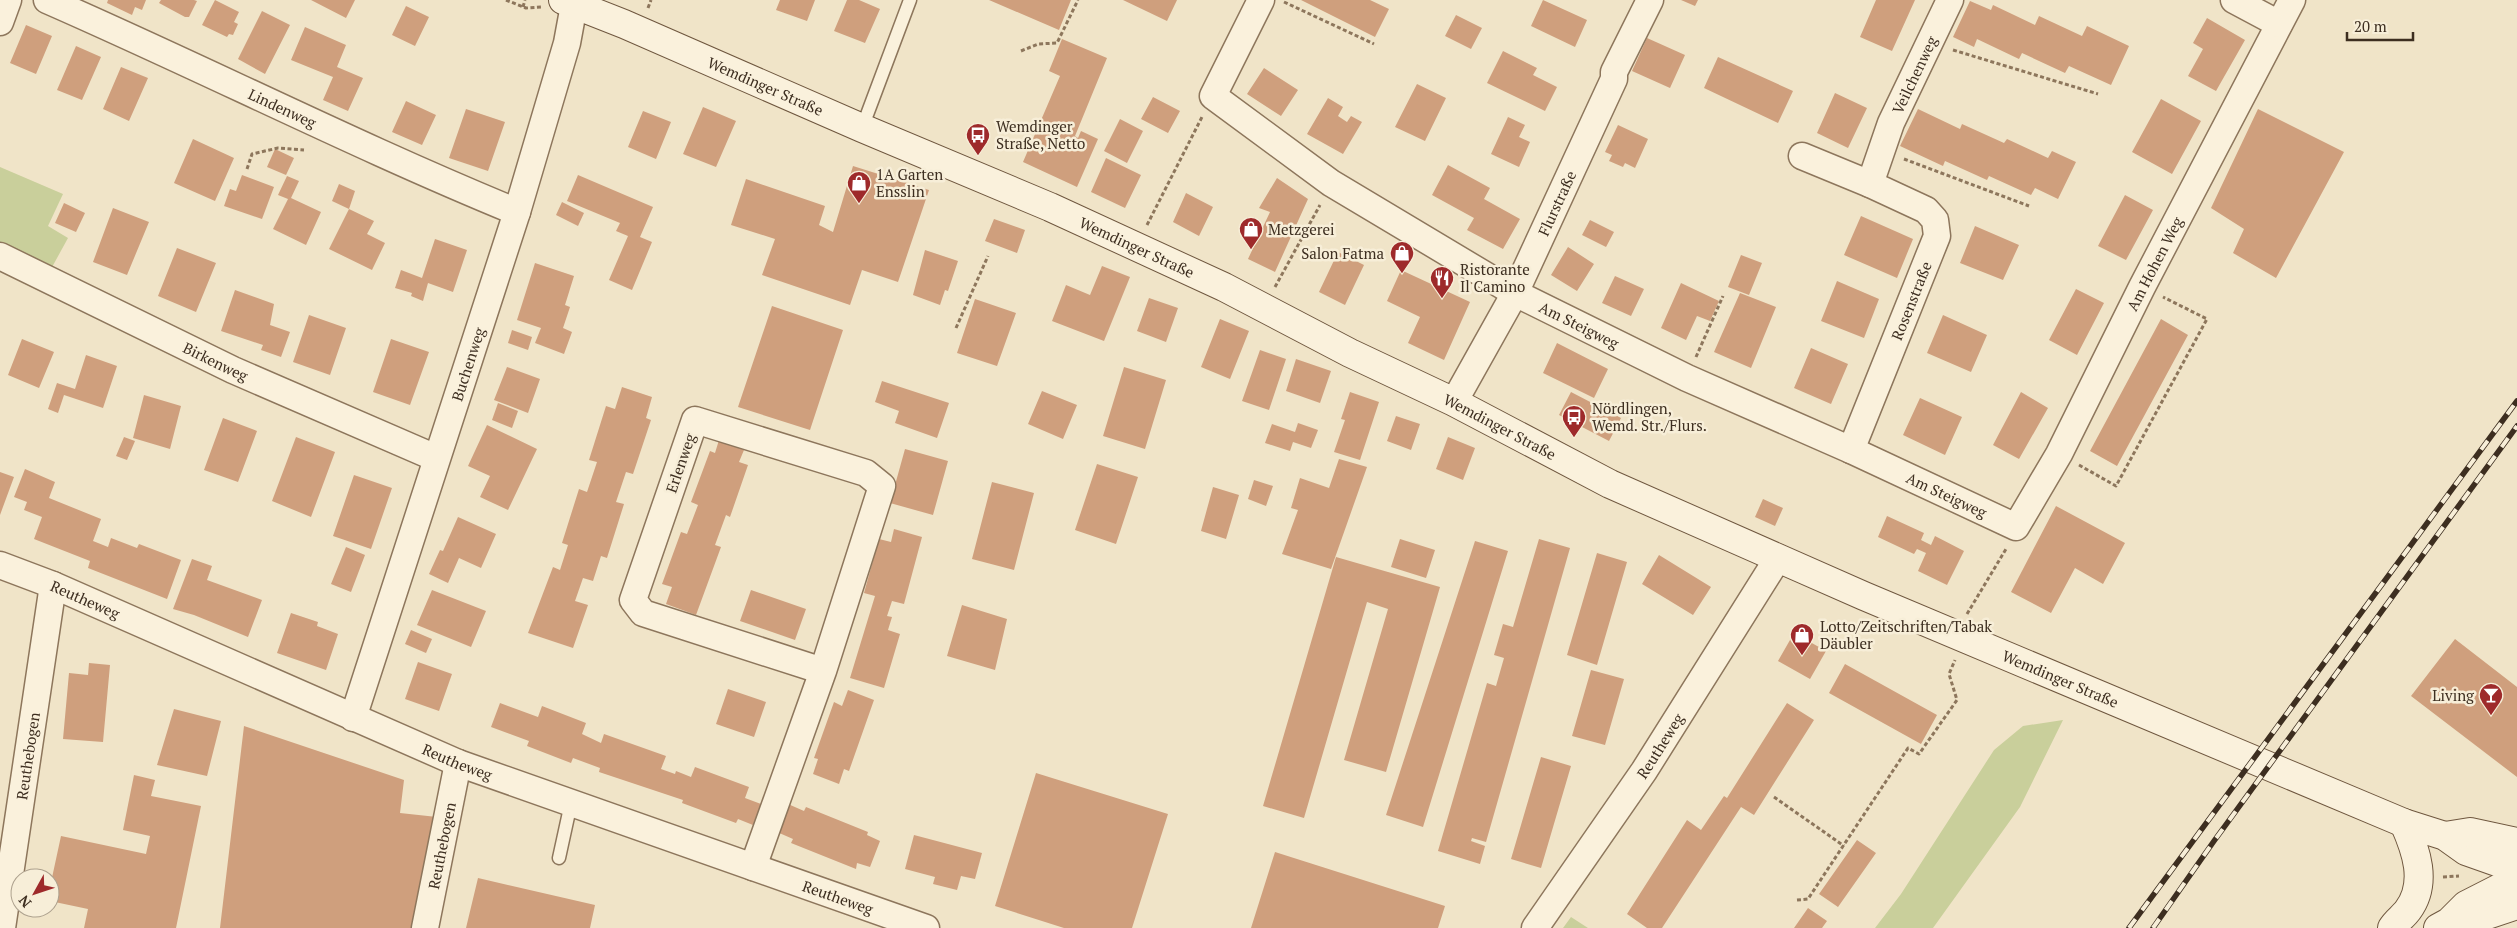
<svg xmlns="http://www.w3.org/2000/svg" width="2517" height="928" font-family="'PT Serif',serif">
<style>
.green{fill:#c9cf9b}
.building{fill:#cf9f7d}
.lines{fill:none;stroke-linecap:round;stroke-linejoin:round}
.service-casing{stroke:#8d765c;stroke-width:15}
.minor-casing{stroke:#8d765c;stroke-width:29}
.secondary-casing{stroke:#6f573f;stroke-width:30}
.path{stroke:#8d765c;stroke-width:3;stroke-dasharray:4 2.5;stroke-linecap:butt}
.service{stroke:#faf1dc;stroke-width:12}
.minor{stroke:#faf1dc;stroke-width:26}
.secondary{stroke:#faf1dc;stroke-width:28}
.rail-casing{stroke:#3d2e20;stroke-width:5.5}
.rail{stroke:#f7eed8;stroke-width:4;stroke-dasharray:11;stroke-linecap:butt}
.labels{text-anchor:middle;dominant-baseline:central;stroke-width:5;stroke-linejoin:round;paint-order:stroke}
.street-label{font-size:15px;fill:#3d2e20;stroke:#f7eed8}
.poi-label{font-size:15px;fill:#3d2e20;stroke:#f7eed8;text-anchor:start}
</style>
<rect width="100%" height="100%" fill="#f0e4c8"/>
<path class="green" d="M0,167L63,194L48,226L68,238L51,269L0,244Z
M2063,720L2020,807L1933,928H1875L1901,894L1994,750L2023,726Z
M1571,917L1588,928H1563Z"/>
<path class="building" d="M108,0H146L142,10L135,7L132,15L107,3Z
M161,0H194L197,1L189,17H185L159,3Z
M215,0L239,12L234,22L238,24L233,35L229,34L227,37L202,25Z
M311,0H355L346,18Z
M780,0H815L807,21L776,10Z
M847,0H859L880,9L865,43L834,31Z
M989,0H1071L1059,30Z
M1123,0H1177L1167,21Z
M1301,0H1370L1389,9L1375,37Z
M1543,0L1587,20L1575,47L1531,26Z
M1681,0H1698L1695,6Z
M1876,0H1915L1892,51L1860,37Z
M1970,1L1991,10L1993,5L2035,25L2039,16L2082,36L2087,26L2129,46L2111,85L2069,66L2065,73L2022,53L2019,59L1977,39L1974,47L1953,37Z
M406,6L429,17L415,46L392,35Z
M262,11L290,25L265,74L238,59Z
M1456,15L1482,28L1471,49L1445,36Z
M2207,18L2245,40L2216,91L2188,76L2203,49L2193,43Z
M26,25L52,36L36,74L10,63Z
M305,27L346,45L337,67L363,78L348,111L323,100L333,77L291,60Z
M1647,38L1685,55L1670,88L1632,71Z
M1062,39L1107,58L1075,136L1078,138L1081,131L1098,139L1077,187L1023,162L1060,76L1049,71Z
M76,46L101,57L82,100L57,90Z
M1503,51L1537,68L1533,75L1557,87L1545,111L1487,83Z
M1718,57L1793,91L1778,123L1704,88Z
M121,67L148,78L129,121L103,109Z
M1264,68L1298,90L1281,116L1247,94Z
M1417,84L1446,98L1425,141L1395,127Z
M1835,93L1867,108L1848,148L1817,133Z
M1153,97L1180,111L1168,133L1141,119Z
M1328,98L1343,107L1338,116L1347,122L1351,116L1362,122L1343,154L1307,134Z
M2161,99L2201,121L2172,174L2132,152Z
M406,101L436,115L422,145L392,132Z
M703,107L736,121L716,167L683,154Z
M466,109L505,122L488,171L449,158Z
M1918,109L1960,129L1962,124L2004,143L2007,139L2048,158L2052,151L2076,162L2058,199L2035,188L2031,195L1989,176L1987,180L1945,161L1943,166L1900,146Z
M2258,109L2344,152L2276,278L2233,253L2244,229L2211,208Z
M643,111L671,122L656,159L628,147Z
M1508,117L1525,125L1519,137L1530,142L1519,167L1491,154Z
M1120,119L1143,131L1127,163L1104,151Z
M1618,125L1648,139L1635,168L1625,163L1623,167L1609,161L1612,155L1605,152Z
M193,139L234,158L215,201L174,183Z
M275,149L294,158L286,175L267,167Z
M1106,158L1141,175L1125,208L1091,192Z
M1448,165L1490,188L1484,199L1520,219L1503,249L1467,230L1474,218L1432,195Z
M853,166L929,190L898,282L862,270L850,305L762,275L775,239L731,225L746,179L825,206L819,225L833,232Z
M242,175L274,187L262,219L224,206L230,189L236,191Z
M578,175L653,207L640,237L652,242L632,290L609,280L628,236L616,231L620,223L567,201Z
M287,176L299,181L291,198L321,212L306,245L273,229L288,199L278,195Z
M1277,178L1308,199L1275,272L1248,259L1270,212L1259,208Z
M339,184L355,191L349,209L374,221L367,234L385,243L372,270L329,249L349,209L332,201Z
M1186,193L1213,207L1199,236L1173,222Z
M2125,195L2153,210L2126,260L2098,246Z
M562,202L584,213L578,226L556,215Z
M64,203L85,213L76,232L55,223Z
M113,208L149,222L127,275L93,262Z
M1861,216L1913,239L1897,278L1844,255Z
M994,219L1025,230L1017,253L985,241Z
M1590,220L1614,232L1606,247L1582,235Z
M1975,226L2019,245L2003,280L1960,263Z
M435,239L467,250L453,292L428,283L423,301L411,296L412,293L395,288L401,270L422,278Z
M1568,247L1594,264L1577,291L1551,275Z
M177,248L216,263L196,312L158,296Z
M925,250L958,261L948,291L945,290L940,305L913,295Z
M1338,252L1364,265L1345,305L1319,292Z
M1741,255L1762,263L1749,295L1728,287Z
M535,263L574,276L565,305L570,307L563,328L572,332L564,354L535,343L541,328L517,320Z
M1102,266L1130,277L1104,341L1052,321L1066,285L1090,295Z
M1401,270L1470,302L1444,360L1408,343L1420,317L1387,301Z
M1615,276L1644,289L1631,316L1602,303Z
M1837,281L1879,299L1864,338L1821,321Z
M1681,283L1719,301L1710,321L1697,316L1686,340L1661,328Z
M2076,289L2104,303L2077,355L2049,340Z
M235,290L274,304L270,325L290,332L281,357L261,350L263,345L221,331Z
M1740,293L1776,307L1751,368L1714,352Z
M1149,298L1178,308L1166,342L1137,331Z
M975,299L1016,313L997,366L957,353Z
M772,306L843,330L810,430L738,407Z
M309,315L346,328L330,375L293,362Z
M1943,315L1987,335L1971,372L1927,353Z
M1220,319L1249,331L1230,379L1201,367Z
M2161,319L2188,335L2117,466L2090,451Z
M512,330L532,337L528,350L508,343Z
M22,339L54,352L39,388L8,375Z
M391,339L429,352L410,405L373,392Z
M1557,343L1608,369L1594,398L1543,373Z
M1811,348L1848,364L1831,404L1794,388Z
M1260,350L1286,359L1269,410L1242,401Z
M86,355L117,366L103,408L64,395L58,413L48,409L57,383L75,389Z
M1296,359L1331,371L1320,403L1286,391Z
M507,367L540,379L528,413L494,400Z
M1124,367L1166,380L1145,449L1103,436Z
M882,381L949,403L937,438L895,423L899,411L875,402Z
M622,387L652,397L646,418L651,420L633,474L626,472L616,502L624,504L607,558L601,556L593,581L583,578L575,601L588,605L573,648L528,633L553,567L560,570L568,545L562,543L579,489L587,492L597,462L589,460L606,406L615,409Z
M1042,391L1077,405L1063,439L1028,424Z
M1350,392L1379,402L1360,460L1334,452L1345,420L1341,419Z
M1571,392L1621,418L1609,441L1559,415Z
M2021,392L2048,408L2019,459L1993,445Z
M144,395L181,406L170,449L133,438Z
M1920,398L1962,417L1945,455L1903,435Z
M498,403L518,411L512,428L492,420Z
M1396,416L1420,424L1411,450L1387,441Z
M223,418L257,431L238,482L204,470Z
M1298,423L1318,430L1311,448L1293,442L1290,451L1265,443L1272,424L1295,432Z
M487,425L537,449L508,510L480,497L490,476L468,466Z
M124,437L135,441L127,460L116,456Z
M296,437L335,452L311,517L272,501Z
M1448,437L1475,448L1463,480L1436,469Z
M719,440L744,450L739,462L748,465L730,517L726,515L715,545L721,547L696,615L666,604L672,587L662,584L681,532L687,534L698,505L691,502L710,451L715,453Z
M905,449L948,461L933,515L890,503Z
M1339,459L1367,467L1331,569L1282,554L1298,510L1291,508L1300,478L1329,488Z
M1097,464L1138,477L1116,544L1075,530Z
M25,469L55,482L49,498L101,519L93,541L108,547L111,538L137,548L139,544L181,560L167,599L88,568L90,561L34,539L42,517L24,510L27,502L14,497Z
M0,472L14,477L0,515Z
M354,475L392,488L371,549L333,536Z
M1254,480L1273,486L1266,506L1248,499Z
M992,482L1034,493L1014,570L972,559Z
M1213,487L1239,495L1226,539L1201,531Z
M1763,499L1783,508L1775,526L1755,517Z
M2056,506L2125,543L2103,584L2075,568L2051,613L2011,592Z
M1887,516L1924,533L1921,540L1931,545L1935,536L1964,551L1947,585L1918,571L1926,553L1917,549L1914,554L1878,537Z
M458,517L496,534L481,568L459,558L448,583L429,574L440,550L443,551Z
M894,529L922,537L904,604L892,601L887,616L892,617L888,630L900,634L884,688L850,678L875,596L864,593L879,539L891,542Z
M1400,539L1435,550L1426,578L1391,567Z
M1539,539L1570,548L1486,842L1472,838L1471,841L1485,846L1480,864L1438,851L1487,683L1496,686L1504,658L1494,655L1503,624L1513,627Z
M1475,541L1508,551L1423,827L1386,815Z
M346,547L365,555L351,592L331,584Z
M1597,553L1627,562L1597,665L1567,655Z
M1659,555L1711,587L1693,615L1642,584Z
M1336,557L1440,587L1386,772L1344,760L1388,609L1367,602L1304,818L1263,806Z
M192,559L212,566L207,580L262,600L248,637L194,615L173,609Z
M432,590L486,611L471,647L417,625Z
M751,590L806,609L795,640L740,621Z
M962,605L1007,619L995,670L947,656Z
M291,613L318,622L317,626L338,634L326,670L277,653Z
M411,630L432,639L426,653L405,644Z
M1794,633L1826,651L1810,679L1778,661Z
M2455,639L2517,687V777L2411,696Z
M418,662L452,674L439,711L405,699Z
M89,663L110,665L103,742L63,739L69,673L88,675Z
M1845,664L1937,715L1921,744L1829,693Z
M1591,670L1624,679L1605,745L1572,736Z
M728,689L766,702L754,737L716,724Z
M848,690L874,700L849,771L844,769L839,784L813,774L818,759L814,758L834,702L842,706Z
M500,703L538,717L542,706L586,723L582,734L601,743L604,734L666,756L661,769L675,774L676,771L691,777L695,767L749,787L745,798L761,804L753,825L738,819L736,823L682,803L683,800L599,772L600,768L573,758L571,763L527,746L529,741L491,727Z
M1787,703L1814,720L1754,815L1741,807L1662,928H1647L1627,914L1687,820L1701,830L1724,796L1727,798Z
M174,709L221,721L207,776L157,765Z
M244,726L404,780L400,813L437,817L413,928H220Z
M1541,757L1571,766L1541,868L1511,859Z
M1036,773L1168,814L1132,928H1064L995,906Z
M134,775L155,780L151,796L201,806L176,928H84L88,909L50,901V887L61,836L146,854L150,836L123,830Z
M788,804L804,811L806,807L868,832L867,835L880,841L870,867L857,863L856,869L791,843L793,839L777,832Z
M914,835L982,853L975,879L961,876L957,890L933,884L935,877L905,869Z
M1857,840L1876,853L1838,907L1819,894Z
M1275,852L1445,906L1438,928H1251Z
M478,878L595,905L590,928H466Z
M1808,908L1827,921L1822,928H1794Z"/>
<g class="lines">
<g class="service-casing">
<path id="service" d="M862,128L910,0
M559,858L571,803"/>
</g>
<g class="minor-casing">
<g id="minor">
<path id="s1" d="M47,0C205,69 358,147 517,212"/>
<path id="s2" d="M1261,0L1213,96L1331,183L1515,293L1687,378L1851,450L2016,527L2059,454L2142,287L2292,0"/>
<path d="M2234,0L2279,24"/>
<path d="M0,22L8,0"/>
<path d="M1802,156L1870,184"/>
<path id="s3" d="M0,256L233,370L436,458"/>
<path id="s4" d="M1454,402L1515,293L1614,79V72L1650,0"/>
<path id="s5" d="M1851,450L1937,236L1935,220L1926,210L1870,184L1891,123L1950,0"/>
<path id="s6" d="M0,565L53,585L458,763L926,928"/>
<path id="s7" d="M353,718L517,212L567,43L574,5"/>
<path d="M753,867L823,671L882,486L866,473L695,420L633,600L643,613L823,671"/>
<path id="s8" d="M2,928L53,585"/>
<path id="s9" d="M425,928L458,763"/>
<path id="s10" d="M1535,928L1644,771L1778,558"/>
</g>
</g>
<g class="secondary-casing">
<g id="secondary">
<path id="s11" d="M563,0L624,24L862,128L1050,207L1224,287L1350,353L1454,402L1610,484L1864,596L2404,823L2445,836L2466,851L2517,869"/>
<path d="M2445,836L2470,832L2517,842"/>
<path d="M2455,922L2475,919L2517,905"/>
<path d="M2392,928C2396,921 2403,917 2408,910C2428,883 2416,850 2404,823"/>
<path d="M2438,928L2449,922L2466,905L2517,879"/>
</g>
</g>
<path class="path" d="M506,0L526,8L542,7
M1284,2L1374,44
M523,7L525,0
M648,8L651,0
M1953,50L2098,94
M1021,51L1038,44L1057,43L1078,0
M1904,159L2029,206
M247,169L252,154L278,148L304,150
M1147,225L1202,117
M1275,287L1320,205
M956,328L988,256
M1696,357L1723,296
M2079,465L2116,486L2207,319L2163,297
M1967,614L2006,549
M1774,797L1844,846
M2443,877L2459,876
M1797,900L1808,899L1908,748L1919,754L1957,700L1949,674L1955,660"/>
<use href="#service" class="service"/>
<use href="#minor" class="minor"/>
<use href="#secondary" class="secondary"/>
<g class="rail-casing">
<path id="rail" d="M2129,928L2517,401
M2153,928L2214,841L2517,426"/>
</g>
<use href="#rail" class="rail"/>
</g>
<defs>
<g id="bus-pin" transform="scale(1.25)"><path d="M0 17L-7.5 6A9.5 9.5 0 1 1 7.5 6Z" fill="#9e2a2b" stroke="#f7eed8"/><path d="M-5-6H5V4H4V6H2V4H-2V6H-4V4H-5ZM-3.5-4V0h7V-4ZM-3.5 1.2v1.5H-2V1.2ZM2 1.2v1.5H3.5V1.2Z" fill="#fff"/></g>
<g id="shop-pin" transform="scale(1.25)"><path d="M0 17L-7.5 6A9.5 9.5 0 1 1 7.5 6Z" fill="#9e2a2b" stroke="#f7eed8"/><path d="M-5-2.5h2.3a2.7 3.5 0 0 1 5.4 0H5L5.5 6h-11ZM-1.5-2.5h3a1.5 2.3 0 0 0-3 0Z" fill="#fff"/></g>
<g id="restaurant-pin" transform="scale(1.25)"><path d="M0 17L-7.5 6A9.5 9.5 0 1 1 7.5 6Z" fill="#9e2a2b" stroke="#f7eed8"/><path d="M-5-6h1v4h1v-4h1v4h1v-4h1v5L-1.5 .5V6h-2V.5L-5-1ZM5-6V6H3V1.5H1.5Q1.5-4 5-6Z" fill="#fff"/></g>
<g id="bar-pin" transform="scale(1.25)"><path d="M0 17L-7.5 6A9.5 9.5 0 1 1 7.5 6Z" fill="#9e2a2b" stroke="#f7eed8"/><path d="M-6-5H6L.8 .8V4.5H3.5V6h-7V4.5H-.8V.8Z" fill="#fff"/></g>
</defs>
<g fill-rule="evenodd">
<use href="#bus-pin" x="978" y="135"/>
<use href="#shop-pin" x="859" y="183"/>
<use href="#shop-pin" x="1251" y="229"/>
<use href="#shop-pin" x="1402" y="253"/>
<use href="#restaurant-pin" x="1442" y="278"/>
<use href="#bus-pin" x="1574" y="417"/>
<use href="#shop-pin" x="1802" y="635"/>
<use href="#bar-pin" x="2491" y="695"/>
</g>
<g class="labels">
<g class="street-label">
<text stroke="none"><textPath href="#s5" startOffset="440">Veilchenweg</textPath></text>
<text stroke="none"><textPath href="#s11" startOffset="220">Wemdinger Straße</textPath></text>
<text stroke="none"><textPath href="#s1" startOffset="259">Lindenweg</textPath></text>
<text stroke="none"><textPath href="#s4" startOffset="224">Flurstraße</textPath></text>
<text stroke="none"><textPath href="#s11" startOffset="625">Wemdinger Straße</textPath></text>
<text stroke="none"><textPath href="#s2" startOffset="1319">Am Hohen Weg</textPath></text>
<text stroke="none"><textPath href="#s5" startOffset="161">Rosenstraße</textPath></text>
<text stroke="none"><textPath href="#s2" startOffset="540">Am Steigweg</textPath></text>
<text stroke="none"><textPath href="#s3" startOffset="240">Birkenweg</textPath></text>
<text stroke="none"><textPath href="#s7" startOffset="372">Buchenweg</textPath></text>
<text stroke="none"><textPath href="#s11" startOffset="1030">Wemdinger Straße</textPath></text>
<text transform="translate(680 463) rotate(-71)">Erlenweg</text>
<text stroke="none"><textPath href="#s2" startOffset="945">Am Steigweg</textPath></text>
<text stroke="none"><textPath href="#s6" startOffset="92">Reutheweg</textPath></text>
<text stroke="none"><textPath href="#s11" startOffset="1645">Wemdinger Straße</textPath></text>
<text stroke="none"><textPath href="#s10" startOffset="221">Reutheweg</textPath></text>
<text stroke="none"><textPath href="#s8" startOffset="174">Reuthebogen</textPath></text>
<text stroke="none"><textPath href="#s6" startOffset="498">Reutheweg</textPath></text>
<text stroke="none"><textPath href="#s9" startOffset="84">Reuthebogen</textPath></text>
<text stroke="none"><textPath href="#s6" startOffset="902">Reutheweg</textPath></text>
</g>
<g class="poi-label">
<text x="996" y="126">Wemdinger<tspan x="996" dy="17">Straße, Netto</tspan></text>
<text x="876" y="174">1A Garten<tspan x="876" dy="17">Ensslin</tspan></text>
<text x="1268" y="229">Metzgerei</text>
<text x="1384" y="253" text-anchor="end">Salon Fatma</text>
<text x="1460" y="269">Ristorante<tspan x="1460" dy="17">Il Camino</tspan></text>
<text x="1592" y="408">Nördlingen,<tspan x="1592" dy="17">Wemd. Str./Flurs.</tspan></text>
<text x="1820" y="626">Lotto/Zeitschriften/Tabak<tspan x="1820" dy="17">Däubler</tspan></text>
<text x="2474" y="695" text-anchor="end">Living</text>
</g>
</g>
<g transform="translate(35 893) rotate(230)"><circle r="24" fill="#f7eed8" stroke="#ada18e"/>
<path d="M0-4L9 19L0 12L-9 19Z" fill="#9e2a2b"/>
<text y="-8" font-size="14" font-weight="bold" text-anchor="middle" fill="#3d2e20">N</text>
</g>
<path d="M2347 32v8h66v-8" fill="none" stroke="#3d2e20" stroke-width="2.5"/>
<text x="2354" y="32" font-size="15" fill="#3d2e20" stroke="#f7eed8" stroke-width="4" paint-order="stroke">20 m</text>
</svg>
